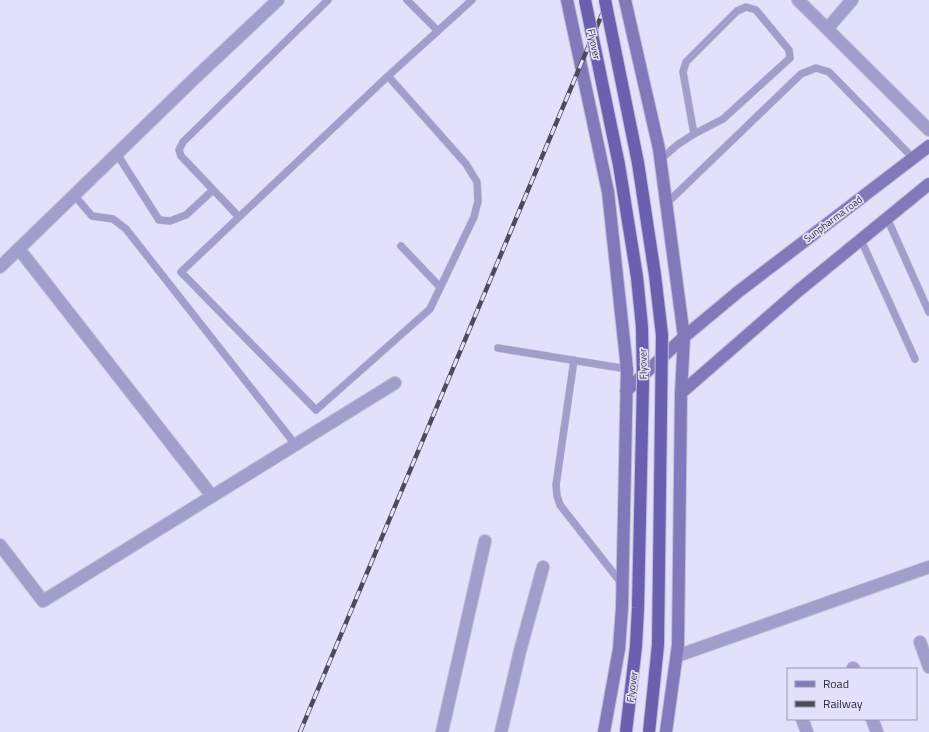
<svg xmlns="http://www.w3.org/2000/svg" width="929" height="732" font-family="'Titillium Web',sans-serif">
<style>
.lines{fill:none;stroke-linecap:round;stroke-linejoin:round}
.lane-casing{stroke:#bdbdd4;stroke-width:8}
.street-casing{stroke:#bdbdd4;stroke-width:14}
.secondary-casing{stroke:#bdbdd4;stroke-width:14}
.lane{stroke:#a09eca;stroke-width:7}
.street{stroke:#a09eca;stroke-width:12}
.secondary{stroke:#807abb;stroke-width:12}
.rail-casing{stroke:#4c4b5a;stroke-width:4.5}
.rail{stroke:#e2e1fb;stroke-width:3;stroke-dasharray:9;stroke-linecap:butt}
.primary-bridge-casing{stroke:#bdbdd4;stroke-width:14;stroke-linecap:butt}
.primary-bridge{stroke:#6a60b0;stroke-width:12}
.labels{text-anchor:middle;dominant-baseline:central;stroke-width:3.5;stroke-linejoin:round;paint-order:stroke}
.street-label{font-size:10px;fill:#2b2b37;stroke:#e2e1fb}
</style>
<rect width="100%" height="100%" fill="#e2e1fb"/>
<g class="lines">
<g class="lane-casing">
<path id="lane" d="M407,0L438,31
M388,76L466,164L477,182L478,201L474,217L430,309L316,410L181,272L388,76L472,0
M117,154L159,220L170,221L186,215L213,190
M660,160L677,145L694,134L723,119L790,58L789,50L756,10L746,7L737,11L686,62L683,72L694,134
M74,195L92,216L113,219L126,229L295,444
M666,204L801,74L816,68L829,72L913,158
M239,217L181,156L179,150L183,142L328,0
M887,218L929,312
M861,240L915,359
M401,246L440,287
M498,348L627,369
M574,360L556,485L557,496L560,505L622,584"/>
</g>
<g class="street-casing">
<path id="street" d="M798,0L929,130
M827,29L852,0
M19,249L212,496
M0,267L195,78L278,0
M0,545L43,601L395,383
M920,642L929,667
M677,656L929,567
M853,668L854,669
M802,719L807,732
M872,719L877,732
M442,732L485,541
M501,732L520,651L543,567"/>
</g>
<g class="secondary-casing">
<path id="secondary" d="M567,0L608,192L627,369L622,608L619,649L604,732
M625,0L659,149L684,337L681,393L678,645L666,732
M626,391L684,337L738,292L929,146
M681,393L798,291L929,184"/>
</g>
<use href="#lane" class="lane"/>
<use href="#street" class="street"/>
<use href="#secondary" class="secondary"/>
<g class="rail-casing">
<path id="rail" d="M300,732L608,0"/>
</g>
<use href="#rail" class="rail"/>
<g class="primary-bridge-casing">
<path id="primary-bridge" d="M585,0L619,165L637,277L642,327L643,381L638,608L636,646L626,732
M605,0L638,163L655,275L662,335L658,645L649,732"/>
</g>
<use href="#primary-bridge" class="primary-bridge"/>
</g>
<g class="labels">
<g class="street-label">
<text transform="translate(594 44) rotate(78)">Flyover</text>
<text transform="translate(833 219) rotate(-37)">Sunpharma road</text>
<text transform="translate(643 364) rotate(-91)">Flyover</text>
<text transform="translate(632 687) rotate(-83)">Flyover</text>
</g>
</g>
<rect x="787" y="668" width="130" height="52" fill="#e2e1fb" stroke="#9998ad"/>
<rect x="795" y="681" width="20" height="6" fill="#807abb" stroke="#9998ad"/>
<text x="823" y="688" font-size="12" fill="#2b2b37">Road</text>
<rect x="795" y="701" width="20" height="6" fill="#4c4b5a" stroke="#9998ad"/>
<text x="823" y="708" font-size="12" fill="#2b2b37">Railway</text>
</svg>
